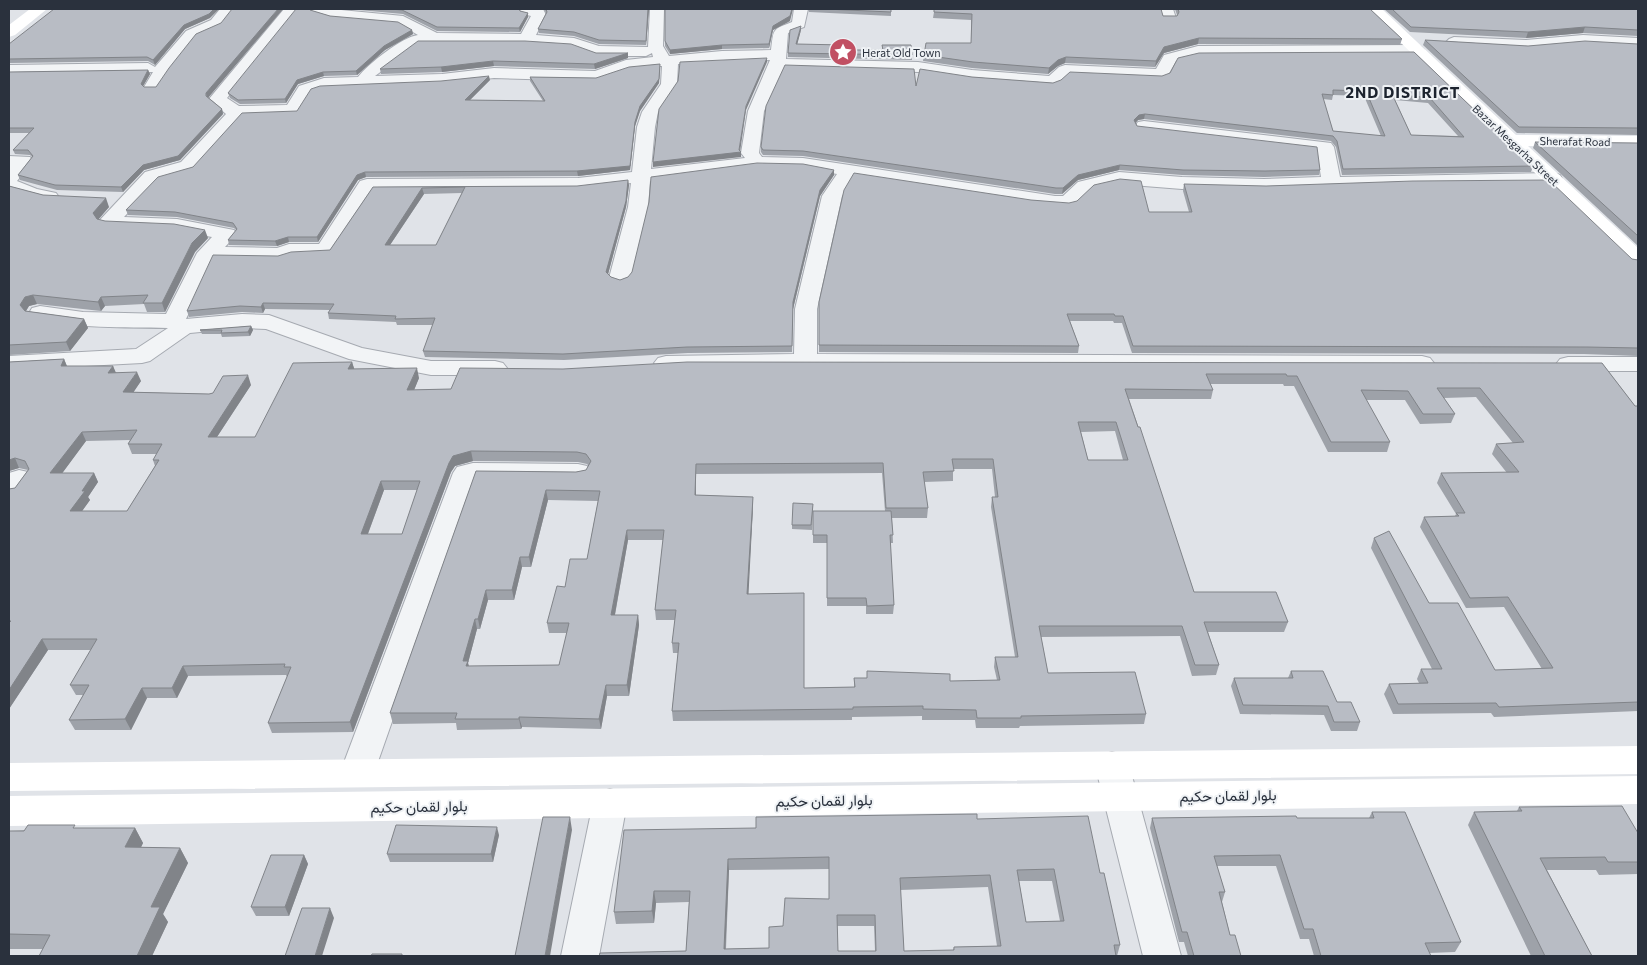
<svg xmlns="http://www.w3.org/2000/svg" width="1647" height="965" font-family="Commissioner,Vazirmatn,sans-serif">
<style>
.lines{fill:none;stroke-linecap:round;stroke-linejoin:round}
.street-casing{stroke:#a6aab1;stroke-width:2}
.street{fill:#f2f4f6;fill-rule:evenodd}
.secondary{fill:#fff;fill-rule:evenodd}
.wall{fill:#9ea2a9;fill-rule:evenodd}
.shaded-wall{fill:#818489}
.building{fill:#b8bcc4;stroke:#818489;fill-rule:evenodd}
.labels{text-anchor:middle;dominant-baseline:central;stroke-width:4;stroke-linejoin:round;paint-order:stroke}
.far-poi-label{font-size:11px;fill:#2a313d;stroke:#eff2f5;text-anchor:start}
.far-street-label{font-size:11px;fill:#2a313d;stroke:#eff2f5}
.far-district-label{font-size:15px;font-weight:bold;letter-spacing:1px;fill:#1c232e;stroke:#eff2f5}
.near-street-label{font-size:15px;fill:#2a313d;stroke:#eff2f5}
</style>
<rect width="100%" height="100%" fill="#e0e3e8"/>
<g class="lines">
<g class="street-casing">
<path id="street" d="M220,9H235L221,26L196,37L169,71L158,90H146L144,87L153,72L9,75V65L148,63L155,67L186,31L211,20Z
M284,9H298L227,98L239,106L287,105L299,86L324,78L358,77C368,64 402,37 418,35L399,24L332,18L312,12L310,9H331L403,16L437,33L521,34L531,16L522,14L520,11L521,9H543L546,15L536,35L574,38L599,46L648,47L650,9H664L663,46L669,56L722,51L771,50C774,29 771,30 792,22L794,9H808L804,27L788,33L786,59L918,62L972,70L1049,76L1059,67L1065,65L1156,69L1164,55L1198,46L1416,45L1421,47L1424,50L1421,53L1198,56L1176,61L1167,77L1161,79L1069,75L1059,84L1053,86L972,80L918,72L784,68L764,111L759,153L762,157L803,158L1055,196H1063L1078,182L1119,172L1182,177L1264,179L1321,177L1317,151L1138,130L1135,126L1138,122L1144,121L1331,143L1334,147L1340,177L1553,173L1560,175L1562,179L1560,183L1553,185L1411,186L1264,191L1182,189L1119,184L1092,190L1075,206L1068,208L1030,205L853,177L842,196L817,309V354L1422,356L1430,358L1434,363L1430,368L1422,370L1083,368L666,370L658,368L654,363L658,358L666,356L794,354L795,309L822,196L837,174L803,168L757,167L650,181L648,207L631,278L627,282L620,284L613,282L609,278L628,207L631,183L578,190L373,191L332,254L292,256L280,260L214,259L186,319L242,314L269,315L362,348L431,361H495L503,363L507,368L503,373L495,375H431L349,359L266,329L242,328L190,333L150,361L142,363L9,370V356L136,349L168,328C123,327 76,329 32,318L29,313L32,308L40,306L83,312L166,314L197,253L212,237L177,231L108,228L101,226L98,222L145,172L181,162L226,114L209,99ZM434,43L526,44L572,47L597,56H646L652,53L653,57L626,60L595,71L494,68L442,74L375,76L418,44ZM770,60L748,111L741,153L745,158L651,169L655,127L658,112L677,84L678,64ZM660,66H662L661,84L642,112L637,127L632,172L578,178L367,179L360,181L319,244H289L277,248L225,247L237,234L234,230L177,219L124,217L159,180L193,170L242,116L298,114L311,92C316,91 322,88 327,88C339,86 359,91 368,86L442,84L494,78L597,81L629,69Z
M1159,9H1173L1176,18L1174,21H1164Z
M1583,35L1638,38V48L1583,45L1526,50L1454,47L1449,45L1446,42L1449,39L1454,37L1526,40Z
M9,156L30,157L33,161L17,181L37,189L56,193L59,197L56,201C40,205 23,197 9,191Z
M1568,357H1638V371H1568L1560,369L1556,364L1560,359Z
M473,463L578,464L587,466L591,472L587,478L578,480L477,479L374,773L369,783L357,786L345,783L340,773L453,473L457,467Z
M19,470L28,472L32,478L18,497L9,499V473Z
M1112,752L1124,756L1129,765L1181,956H1143L1095,765L1100,756Z
M610,789L622,793L627,803L599,956H561L593,803L598,793Z"/>
</g>
<use href="#street" class="street"/>
<path class="secondary" d="M30,9H47L15,35L9,37V25Z
M1366,9H1382L1516,135L1638,136V148L1528,146L1638,248V266L1630,265Z
M1638,746V774L9,791V763Z
M1638,776V804L9,826V796Z"/>
</g>
<path class="wall" d="M283,9L208,97L222,109L223,114L180,160L144,170L123,192L57,190L20,180L18,175L32,157L30,155L15,154L13,150L29,133H9V72L148,70L150,74L143,86L144,87H156Z
M348,9H519L520,11L528,13V17L520,32L437,31L403,14Z
M544,9H649L646,45L599,44L574,36L539,33L538,29L546,13Z
M808,9H891V16L809,12Z
M1175,9H1370L1402,39L1400,45L1198,44L1164,53L1155,67L1065,63L1058,66L1048,74L972,68L923,61L924,55L971,43V20L933,18L934,12L1177,16V15Z
M1384,9H1638V37V36L1583,33L1526,38L1410,32Z
M310,10L330,16L412,30L413,34L385,50L357,75L324,76L298,84L286,103L240,104L230,98L228,93Z
M210,18L185,29L155,65L148,61L9,63V44Z
M790,21L773,30L769,48L722,49L670,54L665,46V41Z
M801,30L797,44L844,50H882V45L912,55V60L788,57V53Z
M1425,40L1528,46L1638,44V135L1517,133L1423,45Z
M1414,52L1533,166L1531,172L1342,175L1336,147L1331,141L1144,119L1138,120L1136,122L1137,126L1320,170L1319,175L1264,177L1182,175L1119,170L1078,180L1062,194H1055L803,156L763,155L761,152V147L916,86L972,77L1053,83L1162,76ZM1333,95L1364,96L1381,136L1333,131L1323,99L1332,100ZM1395,100L1428,103L1458,136L1411,135Z
M596,53H628V58L595,69L494,66L442,72L381,74L380,69Z
M660,64L659,83L640,111L635,126L630,170L578,176L366,177L358,180L318,242H289L277,246L229,245L228,240L236,230L234,228L177,217L128,215L126,210L193,167L297,111L490,80L470,100L543,101L530,81V77L596,78Z
M1535,142L1638,143V246L1533,148Z
M834,170V175L820,196L793,309L792,352L688,353L564,360L425,357L423,351L433,325H397L396,322L329,319L328,313L330,310L265,309L263,313L242,312L189,317L187,311L278,256L330,250L373,187L577,186L629,185L626,207L608,274L611,277L620,280L628,277ZM462,193L436,245H390L424,194Z
M1184,184L1638,260V356L1584,354L1132,353L1122,323H1114L1113,321H1070L1079,346L1078,353L819,352V302L1031,200L1149,212H1189L1183,191Z
M9,186L43,195L109,207L98,220L105,221L208,238L195,252L165,312H147L144,304L105,306L101,311L37,304L29,306L26,311L84,319L88,328L70,351L9,355Z
M251,326L253,330L250,336L222,337L221,334H202L200,330Z
M64,359L67,366H113L115,372L141,381L133,392L209,394L251,385L217,437H255L352,362L354,369L419,378L414,390L451,389L563,369L1602,363L1635,406H1638V711L1494,717L1491,713L1393,714L1384,694L1389,684L1419,683L1417,679L1421,669H1432L1371,548L1374,538L1429,603L1495,670L1542,669L1504,607L1466,608L1420,527L1424,517L1455,516L1456,514L1437,483L1441,473H1507L1492,454L1496,444L1513,443L1476,397L1444,398L1455,414L1451,423L1420,424L1405,400H1366L1390,442L1387,452H1328L1294,386H1284L1283,384H1210L1213,390L1211,399H1129L1194,592L1288,622L1284,632H1208L1219,665L1216,675L1192,676L1180,636L1041,637L1048,673L1146,714L1144,724L1020,726L1019,728H976L975,720H922V716L852,717V720L673,721L672,711L678,653H673L672,643L675,620H656L655,610L663,540H628L615,615H638L639,625L629,696H607L601,729L522,727L521,729L457,730L456,723L393,724L390,713L476,471L576,472L586,470L589,466L587,464L578,462L473,461L455,466L451,472L353,732L272,733L268,723L287,677L286,675L188,676L177,698H147L131,730H75L69,720L83,695H76L70,685L91,650H48L9,709V489L15,488L28,470L19,468L9,471V362ZM1115,431L1123,460H1088L1081,432ZM130,440L128,444L132,454H157L153,460L155,466L127,511H82L90,500L88,497L98,482L94,473H62L86,441ZM953,469H992L995,497H992L991,507L1015,657H995L994,667L997,680L950,681L867,671V678H854V687L804,688L748,593L753,507V497L696,495V474L882,473L885,511H813V543H827V606H866V614H893L894,605L890,543H893L892,518H927L928,508L924,482L953,481ZM384,490H417L402,534H368ZM548,500L598,501L587,559L565,587L547,623L549,633H567L559,665L469,666L468,663L477,629H480L488,600H514L522,567H531Z
M813,504L812,530L792,529V525Z
M1291,671L1337,702L1360,722L1357,731H1331L1324,715L1240,714L1231,686L1234,678H1288Z
M1519,807L1638,833V874L1599,875L1596,870H1547L1592,956H1531L1468,825L1474,812L1517,811Z
M1372,812L1461,942L1455,952L1429,953L1431,956H1314L1309,939H1300L1276,866H1217L1225,892L1222,902L1230,935L1241,956H1188L1184,942H1179L1150,828L1152,818H1369Z
M977,819L1100,873L1120,945L1117,956H599L686,951L689,902L656,903L654,923L616,924L614,912L756,828ZM829,869V899L783,926L769,948L726,949L729,870ZM1019,881H1052L1060,921L1026,922ZM988,887L997,946L954,947L953,950L904,951L900,890ZM837,926H874L875,951H838Z
M76,828H135L143,843L141,847L180,848L188,863L163,914L168,922L152,956H39L43,949H9V831Z
M499,835L493,862H390L387,854Z
M304,855L308,864L289,916H256L251,907Z"/>
<path class="shaded-wall" d="M214,9H219L210,18L185,29L155,65L153,60L184,25Z
M278,9H283L208,98V100L206,93Z
M648,9H649L646,45V41Z
M792,9H793L790,21L773,30L769,48V44L773,26Z
M528,13V17L520,32L519,28Z
M801,26V30L796,49V44Z
M1585,27L1583,33L1526,38L1528,32Z
M412,30L413,34L385,50L357,75L356,71L384,46Z
M1199,38L1198,44L1164,53L1155,67L1156,61L1164,47Z
M722,45V49L670,54V50Z
M628,53V58L595,69L594,64Z
M1066,57L1065,63L1058,66L1048,74L1049,68L1058,60Z
M767,58V62L746,110L740,152H741V157L653,167V162L739,150L746,106Z
M493,61L494,66L442,72L441,67Z
M660,64L659,83L640,111L635,126L630,170L578,176L577,171L640,106Z
M148,70L150,74L142,88L141,84Z
M323,72L324,76L298,84L286,103L285,99L297,80Z
M489,76L490,80L466,104L465,100Z
M222,109L223,114L180,160L144,170L123,192L121,187L143,165Z
M1145,114L1144,119L1138,120L1134,125V120L1139,115Z
M1120,165L1119,170L1078,180L1062,194L1063,188L1078,175Z
M834,170V175L820,196L793,309L792,352L793,302L820,190Z
M365,172L366,177L358,180L318,242L317,237L357,175Z
M628,180L629,185L626,207L607,278L606,272Z
M422,188L424,194L386,251L385,245Z
M106,198L109,207L96,222L93,213Z
M205,230L208,238L195,252L165,312L162,303L192,243Z
M288,237L289,242L277,246L275,241Z
M33,295L37,304L29,306L24,314L20,305L25,297Z
M101,297L105,306L101,311L98,302Z
M263,303L265,309L263,313L261,307Z
M84,319L88,328L70,351L66,342Z
M251,326L253,330L250,336L248,332Z
M64,359L68,369L61,366Z
M352,362L355,371L348,369Z
M113,366L117,375L108,373Z
M417,368L419,378L410,400L407,390Z
M137,372L141,381L127,402L123,392Z
M248,375L251,385L211,446L208,437Z
M82,432L86,441L55,483L50,473Z
M471,451L473,461L455,466L451,472L353,732L350,722L449,463L453,456Z
M15,458L19,468L9,471V460Z
M696,464V505L695,495Z
M94,473L98,482L88,497L90,500L75,521L70,511L82,491Z
M381,481L384,490L364,544L361,534Z
M546,490L548,500L531,567L529,557Z
M753,497V507L748,604L747,594Z
M627,530L628,540L613,625L611,615Z
M520,557L522,567L514,600L512,590Z
M486,590L488,600L480,629L478,619Z
M638,615L639,625L629,696L627,685Z
M475,619L477,629L468,663L470,672L463,661Z
M42,639L48,650L9,709V690Z
M183,666L188,676L177,698L172,688Z
M606,685L607,696L601,729L599,719Z
M142,688L147,698L131,730L125,719Z
M519,717L522,727L521,729L519,719Z
M570,817L572,830L550,956H545Z
M497,827L499,835L493,862L491,854Z
M135,828L143,843L134,862L125,847Z
M180,848L188,863L163,914L168,922L152,956H137L151,907Z
M304,855L308,864L289,916L285,907Z
M728,859L729,870L725,956L724,949Z
M654,891L656,903L654,923L652,911Z
M330,908L334,918L322,956H315Z"/>
<path class="building" d="M54,9H214L209,14L184,25L153,60L147,57L9,59V44Z
M232,9H278L206,93V96L222,109L178,156L143,165L121,187L55,185L18,175L33,156L28,150H13L34,128H9V72L148,70L141,84L144,87H156L169,68L196,34L221,23Z
M296,9H310V10L330,16L398,22L412,30L384,46L356,71L323,72L297,80L285,99L238,100L228,93Z
M390,9H519L520,11L528,13L519,28L437,27L402,10Z
M546,9H648L646,41L599,40L574,32L538,29L547,12Z
M665,9H792L790,16L773,26L769,44L722,45L670,50L665,41Z
M825,9H891V12Z
M934,9H1161L1163,16H1177L1179,12L1178,9H1370L1402,39L1199,38L1164,47L1156,61L1066,57L1058,60L1049,68L973,62L924,55L926,43H971L972,14L934,12Z
M1392,9H1638V30L1585,27L1528,32L1411,27Z
M801,26L796,44L844,45V50H883L882,45H911L912,55L788,53L790,30Z
M1425,40L1528,46L1585,41L1638,44V128L1519,127Z
M418,41H525L571,44L596,53H628L594,64L493,61L441,67L380,69Z
M1414,52L1533,166L1343,169L1337,141L1333,136L1145,114L1139,115L1134,120L1137,126L1317,147L1320,170L1265,171L1183,170L1120,165L1078,175L1063,188H1056L803,151L763,150L761,147L766,106L785,65L914,69L916,86L920,69L972,77L1053,83L1061,80L1070,72L1162,76L1170,73L1178,58L1199,53ZM1333,90L1366,91L1385,136L1333,131L1322,94L1333,95ZM1392,94L1430,98L1464,137L1411,135Z
M767,58L746,106L739,150L741,152L653,162L659,109L678,81L680,62Z
M660,64L659,79L640,106L635,122L630,166L577,171L365,172L357,175L317,237H288L275,241L228,240L237,229L233,223L175,212L126,210L158,177L193,167L242,113L297,111L311,89L320,86L441,81L489,76L465,100L545,101L530,77L596,78L629,67Z
M1535,142L1638,143V236Z
M757,163L803,164L834,170L820,190L793,302L792,346L687,347L563,354L423,351L435,318L395,319L396,316L328,313L334,304L263,303L261,307L240,306L187,311L213,255L278,256L291,252L330,250L373,187L577,186L628,180L626,201L606,272L611,277L620,280L628,277L632,272L649,202L651,177ZM465,187L436,245H385L422,188Z
M854,173L1031,200L1069,203L1077,201L1094,185L1120,179L1141,181L1149,212H1192L1184,184L1266,186L1413,181L1549,180L1632,259L1638,260V348L1587,347L1133,346L1123,316H1115L1114,314H1067L1079,346L819,345V302L844,190Z
M9,186L43,195L106,198L93,213L97,219L105,221L174,224L205,230L192,243L162,303H143L148,295L101,297L98,302L33,295L25,297L20,305L25,311L84,319L66,342L9,345Z
M251,326L248,332L221,333L222,330H200Z
M64,359L61,366H113L108,373L137,372L123,392L209,394L213,393L223,376L248,375L208,437H255L293,363L352,362L348,369L417,368L407,390L451,389L460,368L563,369L687,362L1602,363L1635,406H1638V702L1499,707L1496,703L1398,704L1389,684L1428,683L1421,669H1442L1374,538L1389,531L1429,603H1458L1495,670L1553,668L1508,597L1470,598L1424,517L1459,516L1456,513H1465L1441,473L1519,472L1496,444L1524,442L1480,388H1437L1455,414H1423L1408,391L1361,390L1390,442H1331L1297,376H1287L1286,374H1206L1213,390L1125,389L1138,427H1140L1194,592H1276L1288,622H1204L1219,665H1195L1182,626H1039L1048,673L1135,672L1146,714L1021,716V718H977L976,710L923,709V706L853,707V709L672,711L679,643H672L676,610H655L664,530H627L611,615H638L627,685H606L599,719L519,717V719H455L457,713H390L476,471L576,472L586,470L591,461L586,454L577,452L471,451L453,456L449,463L350,722L268,723L291,667H284L285,664L183,666L172,688H142L125,719L69,720L89,685H70L97,639H42L9,690V623L11,621H9V489L15,488L29,469L25,461L15,458L9,460V362ZM1078,422H1116L1128,460H1088ZM137,430L128,444H162L153,460H159L127,511H70L85,491H82L94,473H50L82,432ZM952,459H993L998,497H992L1018,657H995L1000,680L950,681V674L867,671V678H854L855,687L804,688V593L747,594L753,497L695,495L696,464L883,463L886,508H928L923,472L954,471ZM381,481H420L402,534H361ZM546,490L600,491L587,559H570L565,587L557,586L547,623H569L559,665L466,666L468,661H463L475,619H478L486,590H512L520,557H529Z
M793,503L813,504L811,525H792Z
M813,511H891L893,535H890L894,605L867,606L866,598H827V535H813Z
M1291,671H1323L1337,702H1351L1360,722H1334L1328,706L1243,705L1234,678H1293Z
M1622,806L1638,833V862H1608L1605,857L1540,858L1592,956H1545L1474,812L1522,811L1519,807Z
M1372,812H1405L1461,942L1425,943L1431,956H1321L1313,929H1304L1280,855L1214,856L1225,892H1219L1230,935H1235L1241,956H1194L1187,932H1182L1152,818L1296,816L1297,818H1374Z
M977,814V819L1088,816L1100,873H1104L1120,945H1114L1116,956H599L600,953L686,951L690,891H654L652,911L614,912L624,830L756,828V817ZM829,857V899L785,898L783,926L769,927V948L724,949L728,859ZM1054,869L1064,921L1026,922L1017,870ZM990,875L1001,946L954,947V950L904,951L900,878ZM837,915H875L876,951H838Z
M543,817H570L545,956H515Z
M28,825H75L73,828H135L125,847L180,848L151,907H160L137,956H39L50,935L9,934V831H24Z
M396,825L497,827L491,854H387Z
M271,855H304L285,907H251Z
M302,908H330L315,956H285Z
M372,954H402V956H371Z"/>
<defs>
<g id="sight-disc" transform="scale(1.4375)"><circle r="9.5" fill="#c15063" stroke="#eff2f5"/><path d="M0-6L1.8-2.2L6-1.7L2.9 1.2L3.7 5.4L0 3.3L-3.7 5.4L-2.9 1.2L-6-1.7L-1.8-2.2Z" fill="#fff"/></g>
</defs>
<g fill-rule="evenodd">
<use href="#sight-disc" x="843" y="52"/>
</g>
<g class="labels">
<g class="far-poi-label">
<text x="862" y="52">Herat Old Town</text>
</g>
<g class="far-street-label">
<text transform="translate(1575 141) rotate(1)">Sherafat Road</text>
<text transform="translate(1516 145) rotate(43)">Bazar Mesgarha Street</text>
</g>
<g class="far-district-label">
<text x="1403" y="92">2ND DISTRICT</text>
</g>
<g class="near-street-label">
<text transform="translate(1228 795) rotate(-1)">بلوار لقمان حکیم</text>
<text transform="translate(824 800) rotate(-1)">بلوار لقمان حکیم</text>
<text transform="translate(419 806) rotate(-1)">بلوار لقمان حکیم</text>
</g>
</g>
<rect width="1647" height="965" fill="none" stroke="#2a313d" stroke-width="20"/>
</svg>
